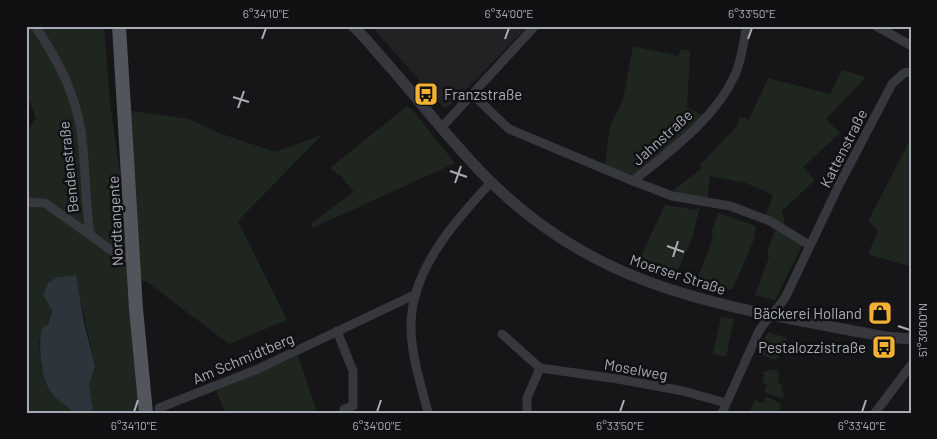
<svg xmlns="http://www.w3.org/2000/svg" width="937" height="439" font-family="Barlow,sans-serif">
<style>
.built{fill:#222225}
.green{fill:#1e261f}
.water{fill:#2c353c}
.lines{fill:none;stroke-linecap:round;stroke-linejoin:round}
.minor{stroke:#37383d;stroke-width:9}
.tertiary{stroke:#37383d;stroke-width:11}
.primary{stroke:#53555c;stroke-width:14}
.ticks{fill:none;stroke:#a8adb8;stroke-width:2}
.labels{text-anchor:middle;dominant-baseline:central;stroke-width:5;stroke-linejoin:round;paint-order:stroke}
.poi-label{font-size:15px;fill:#a8adb8;stroke:#111113;text-anchor:end}
.street-label{font-size:15px;fill:#a8adb8;stroke:#111113}
.neatline{fill:none;stroke:#a8adb8;stroke-width:2}
.ticks-label{font-size:12px;text-anchor:middle;fill:#a8adb8}
</style>
<rect width="100%" height="100%" fill="#161618"/>
<path class="built" d="M371,26H528L450,106L444,108Z"/>
<path class="green" d="M26,26H104L110,103L130,241L125,110L189,119L219,133L275,152L322,135L238,221L287,320L229,344L147,282L133,278L146,413H89L93,409L89,385L95,366L75,275L58,277L48,325L39,342L41,366L54,396L74,413H26V133L36,119L26,91Z
M633,46L678,56L681,49L690,51L687,108L705,116L636,179L605,165L610,126L623,100Z
M842,70L866,77L826,119L840,133L803,167L815,180L782,211L785,225L766,215L773,195L746,183L710,176L707,202L701,201L693,236L678,271L640,258L665,205L697,210L701,201L669,194L702,168L699,166L737,126L740,116L749,120L768,78L830,94Z
M407,106L411,108L455,163L313,228L311,223L354,192L342,177L330,168Z
M911,138V267L868,254L878,230L868,221Z
M718,213L756,226L753,242L732,290L697,279L713,238L711,233Z
M777,225L802,246L775,300L755,295L769,257L767,252Z
M721,317L734,319L726,357L713,354Z
M768,332L787,338L778,358L773,360L759,353L758,350Z
M298,356L317,413H226L216,391Z
M775,369L779,372L778,382L783,385L781,391L784,393L783,399L764,392L767,385L762,383L764,376L762,372Z
M766,396L781,404L780,411L749,413L755,400L763,403Z"/>
<path class="water" d="M76,275L84,323L95,366L89,385L93,409L89,413H74C68,407 61,403 55,397C40,381 38,348 42,328L48,325L52,310L43,295L48,283L58,277Z"/>
<g class="lines">
<path class="minor" d="M35,26C57,59 75,92 81,131C86,166 85,201 90,235L116,254L133,260
M876,26L910,45
M472,94L509,129L633,181C670,151 715,119 735,75C742,60 743,42 747,26
M442,127L535,26
M633,181L672,196L730,206L770,221L809,245
M26,202L45,203L90,235
M337,331L353,371V406L344,409
M502,334L540,368L618,379L683,391L726,403
M159,408L258,369L416,294
M428,413C421,384 411,356 411,326C411,269 455,222 491,182
M527,413V398L540,368
M722,413L758,333C766,318 778,310 786,296L839,185L892,84L904,73L911,72
M875,413L911,365"/>
<path class="tertiary" d="M353,26C367,39 378,54 391,68C424,106 455,147 491,182C606,296 735,307 885,337L911,339"/>
<path class="primary" d="M119,26L136,309L146,413"/>
</g>
<path class="ticks" d="M262,39L266,28M505,39L509,28M748,39L752,28M233,97L249,102M238,108L244,91M450,171L467,177M455,183L461,166M667,246L684,252M673,257L678,241M898,326L910,330M134,412L138,400M377,412L381,400M620,412L624,400M862,412L866,400"/>
<defs>
<g id="bus-square" transform="scale(1.25)"><rect x="-9" y="-9" width="18" height="18" rx="4" fill="#f2b134" stroke="#111113"/><path d="M-5-6H5V4H4V6H2V4H-2V6H-4V4H-5ZM-3.5-4V0h7V-4ZM-3.5 1.2v1.5H-2V1.2ZM2 1.2v1.5H3.5V1.2Z" fill="#111"/></g>
<g id="shop-square" transform="scale(1.25)"><rect x="-9" y="-9" width="18" height="18" rx="4" fill="#f2b134" stroke="#111113"/><path d="M-5-2.5h2.3a2.7 3.5 0 0 1 5.4 0H5L5.5 6h-11ZM-1.5-2.5h3a1.5 2.3 0 0 0-3 0Z" fill="#111"/></g>
</defs>
<g fill-rule="evenodd">
<use href="#bus-square" x="426" y="94"/>
<use href="#shop-square" x="880" y="313"/>
<use href="#bus-square" x="884" y="347"/>
</g>
<g class="labels">
<g class="poi-label">
<text x="444" y="94" text-anchor="start">Franzstraße</text>
<text x="862" y="313">Bäckerei Holland</text>
<text x="866" y="347">Pestalozzistraße</text>
</g>
<g class="street-label">
<text transform="translate(662 137) rotate(-42)">Jahnstraße</text>
<text transform="translate(843 148) rotate(-63)">Kattenstraße</text>
<text transform="translate(68 167) rotate(-96)">Bendenstraße</text>
<text transform="translate(115 221) rotate(-93)">Nordtangente</text>
<text transform="translate(678 274) rotate(18)">Moerser Straße</text>
<text transform="translate(243 358) rotate(-23)">Am Schmidtberg</text>
<text transform="translate(636 369) rotate(10)">Moselweg</text>
</g>
</g>
<rect width="937" height="439" fill="none" stroke="#111113" stroke-width="55"/>
<rect x="28" y="28" width="882" height="384" class="neatline"/>
<g class="ticks-label">
<text x="266" y="18">6°34'10"E</text>
<text x="509" y="18">6°34'00"E</text>
<text x="752" y="18">6°33'50"E</text>
<text transform="translate(923 330) rotate(-90)" y="4">51°30'00"N</text>
<text x="134" y="430">6°34'10"E</text>
<text x="377" y="430">6°34'00"E</text>
<text x="620" y="430">6°33'50"E</text>
<text x="862" y="430">6°33'40"E</text>
</g>
</svg>
